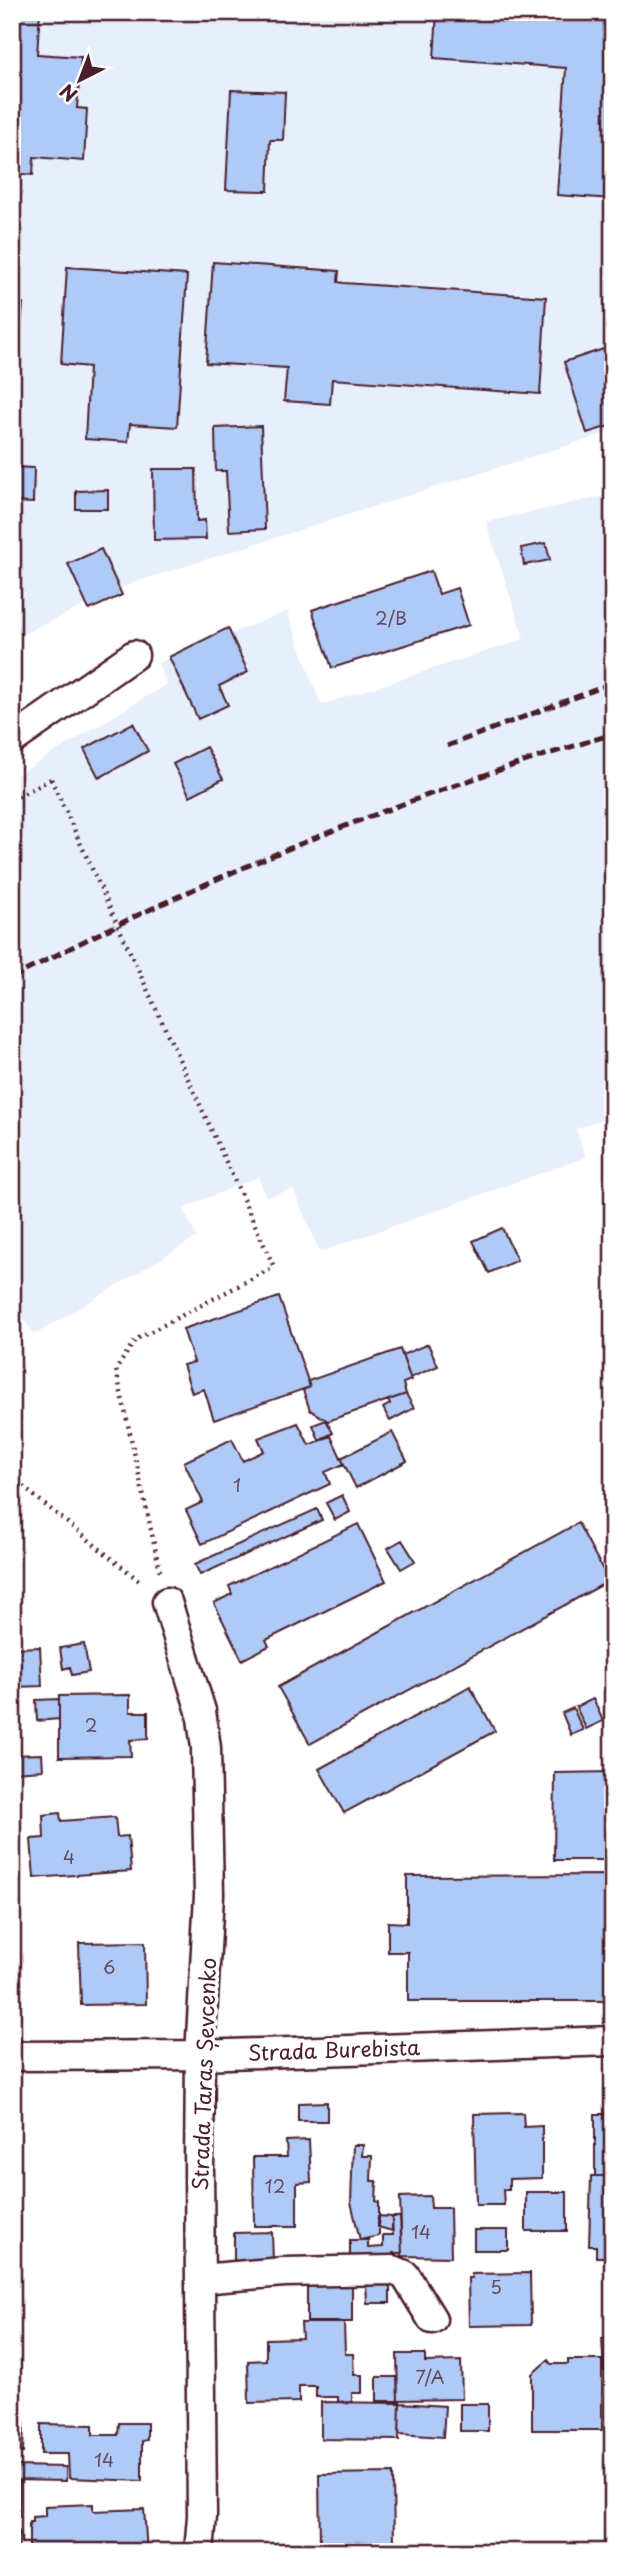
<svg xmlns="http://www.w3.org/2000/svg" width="625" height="2564" font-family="'Playpen Sans',sans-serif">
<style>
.built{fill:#e7effd}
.building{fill:#b0caf8;stroke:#4a1f2b;stroke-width:2}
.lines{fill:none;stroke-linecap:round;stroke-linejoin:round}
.street-casing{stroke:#4a1f2b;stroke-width:33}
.path{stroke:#4a1f2b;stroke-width:4.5;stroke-dasharray:2 5;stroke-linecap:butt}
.street{stroke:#fff;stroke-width:28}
.rail{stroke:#4a1f2b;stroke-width:5;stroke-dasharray:10 5;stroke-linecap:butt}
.path-bridge{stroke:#4a1f2b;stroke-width:4.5;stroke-dasharray:2 5;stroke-linecap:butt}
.labels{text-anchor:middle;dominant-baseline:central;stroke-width:7;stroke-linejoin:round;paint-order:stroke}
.number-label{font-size:18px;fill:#644a5e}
.street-label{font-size:21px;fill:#4a1f2b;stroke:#fff}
</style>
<rect width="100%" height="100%" fill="#fff"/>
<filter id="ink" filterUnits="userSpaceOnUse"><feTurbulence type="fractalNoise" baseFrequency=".0143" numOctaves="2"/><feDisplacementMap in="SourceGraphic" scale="14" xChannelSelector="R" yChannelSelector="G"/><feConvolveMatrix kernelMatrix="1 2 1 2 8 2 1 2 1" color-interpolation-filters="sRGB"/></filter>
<g filter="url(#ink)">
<path class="built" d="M12,12H613V431L135,582L12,639Z
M613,494V1115L576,1129L586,1157L320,1252L293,1189L266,1197L258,1177L183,1208L197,1237L34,1335L20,1311L12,1314V778L167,684L158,663L287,611L321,705L524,639L486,522Z"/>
<path class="building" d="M12,12H40L37,54L81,57L77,108L87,109L84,161L34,157L33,175L12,173Z
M437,12H613V199L557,195L566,68L434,58Z
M231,90L285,92L283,140H270L268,191L226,190Z
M12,259L21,260L17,302L23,303L21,326L12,325Z
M213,262L339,271L338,282L344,283L546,297L540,394L332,379L330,404L284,401L287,368L206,363Z
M67,267L187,275L177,427L130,424L128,442L85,439L89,367L61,364Z
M613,346V425L587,433L564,362Z
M261,426L265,529L229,531L226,471H216L215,428Z
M12,467L34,468L33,503L12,502Z
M153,469H196L197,521L205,520L206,539L154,540Z
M108,490V509H76V491Z
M546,543L550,560L524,565L521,548Z
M101,549L122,595L89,610L68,564Z
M431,571L439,594L457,588L469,625L332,668L312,610Z
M228,628L248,672L219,686L228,705L198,719L169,657Z
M133,723L148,751L99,778L84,749Z
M206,747L223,779L190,796L173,764Z
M502,1228L517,1260L489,1273L473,1241Z
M279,1297L310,1387L214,1420L204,1389L192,1393L183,1365L194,1362L183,1329Z
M428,1344L438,1366L410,1378L402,1355Z
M400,1349L411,1380L403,1383L406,1394L328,1421L310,1410L303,1390L310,1387L308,1381Z
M406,1394L414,1408L390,1421L383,1408L390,1404L388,1400Z
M326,1420L333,1433L319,1440L313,1425Z
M298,1423L309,1445L331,1436L344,1464L325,1472L330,1484L202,1544L186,1510L203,1502L184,1462L232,1439L243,1461L264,1451L258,1438Z
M392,1432L407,1461L356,1488L341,1458Z
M342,1495L350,1512L335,1520L326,1503Z
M317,1509L322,1520L200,1575L195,1564Z
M578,1523L609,1581L310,1744L278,1687Z
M358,1524L386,1581L266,1640L269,1646L242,1660L214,1603L232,1594L229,1586Z
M402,1540L415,1561L401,1569L388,1548Z
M84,1644L89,1672L72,1675L70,1667L63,1669L60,1648Z
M40,1647L42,1686L14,1687L12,1648Z
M470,1686L495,1731L344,1813L319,1769Z
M130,1695V1712H148V1739L130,1740L131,1756L59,1757V1696Z
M59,1699V1719L37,1721L36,1700Z
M593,1699L603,1721L586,1729L576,1707Z
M573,1708L583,1730L571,1735L562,1713Z
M42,1754L43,1770L12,1772V1755Z
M613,1772V1860H554L555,1773Z
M60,1813L61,1821L115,1817L117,1837L128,1836L131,1871L34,1878L31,1839L44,1838L43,1815Z
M613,1875V2001H408V1952H388V1922L407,1923V1876Z
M145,1942L146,2004L81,2005L79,1943Z
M327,2102V2121H298V2103Z
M523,2113L524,2127L542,2126V2178L509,2179V2190H503L504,2205H476L474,2114Z
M595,2114H613V2176H595Z
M309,2140L311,2182L297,2183V2226H254L253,2157H287L286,2141Z
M353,2145H363L362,2156H372L371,2181H377L376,2201L379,2202V2236L360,2240L351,2202Z
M591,2176H613V2257H596V2246H589Z
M526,2192H567V2231H526Z
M430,2196L431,2208H450L451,2257L402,2256L400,2197Z
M378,2216L392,2217V2231L378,2227Z
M392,2217H400L402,2253H393V2259L350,2260V2240H368V2248L383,2247V2235H393Z
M474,2230H508V2250H474Z
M272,2232L273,2263L234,2265V2233Z
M530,2273L531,2325L469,2326L468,2278H472L471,2274Z
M307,2280L352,2283V2322H307Z
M366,2282H386L390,2287V2303H367Z
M301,2323H344L345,2354H353L354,2375H362V2393H352V2401L338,2402V2397H316V2386H299V2402L249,2403L248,2361L266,2360V2339L302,2338Z
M602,2338H612L613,2371H604Z
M397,2354H425V2362L461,2361L462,2399L398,2400Z
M548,2360L551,2364H568V2360H602V2430H532V2374Z
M377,2377H397L398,2400L401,2401H377Z
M321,2402L400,2403L399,2440L321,2439Z
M400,2403L445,2406L443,2437L399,2434Z
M460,2404H488V2431H460Z
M12,2421L24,2422L23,2453H12Z
M119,2423H147V2440L142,2441V2481L69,2478L68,2454H41V2424L93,2425V2435H118Z
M12,2466L66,2467V2481L12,2480Z
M393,2473L394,2544H320L319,2474Z
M12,2482H20L19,2516H12Z
M93,2504V2511L144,2509L147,2552H29V2522H32V2517L45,2516V2506Z
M12,2522L20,2533L18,2552H12Z"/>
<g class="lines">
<g class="street-casing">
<path id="street" d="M12,740L134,655
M167,1602L201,1711L206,1748L209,1895L200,2055L199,2168L202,2516L199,2552
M12,2056L200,2055L613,2041
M200,2279L284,2272L393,2270L405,2275L432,2319"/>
</g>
<path class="path" d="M12,800L51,779
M12,1478L142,1583
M160,1571L116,1370L135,1340L274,1267"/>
<use href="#street" class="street"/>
<path class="rail" d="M447,746L613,683
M12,978C203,877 406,796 613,734"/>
<path class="path-bridge" d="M51,779L274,1267"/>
</g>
</g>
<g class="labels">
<g class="number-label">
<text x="391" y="617">2/B</text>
<text x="237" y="1484">1</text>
<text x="91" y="1724">2</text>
<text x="69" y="1856">4</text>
<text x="109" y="1966">6</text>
<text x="275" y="2185">12</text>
<text x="421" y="2231">14</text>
<text x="496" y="2286">5</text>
<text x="430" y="2376">7/A</text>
<text x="104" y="2459">14</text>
</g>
<g class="street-label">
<text transform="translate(334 2049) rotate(-2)">Strada Burebista</text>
<text transform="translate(203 2074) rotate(-88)">Strada Taras Șevcenko</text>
</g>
</g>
<rect width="625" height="2564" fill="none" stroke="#fff" stroke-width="42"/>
<rect x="21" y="21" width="583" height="2522" fill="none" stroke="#4a1f2b" stroke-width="2.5" filter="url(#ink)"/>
<g transform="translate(80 80) rotate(222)" stroke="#ffffff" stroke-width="5" paint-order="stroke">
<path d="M0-5L12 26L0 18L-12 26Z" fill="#4a1f2b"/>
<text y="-10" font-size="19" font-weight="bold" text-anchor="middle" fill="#4a1f2b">N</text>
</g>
</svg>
